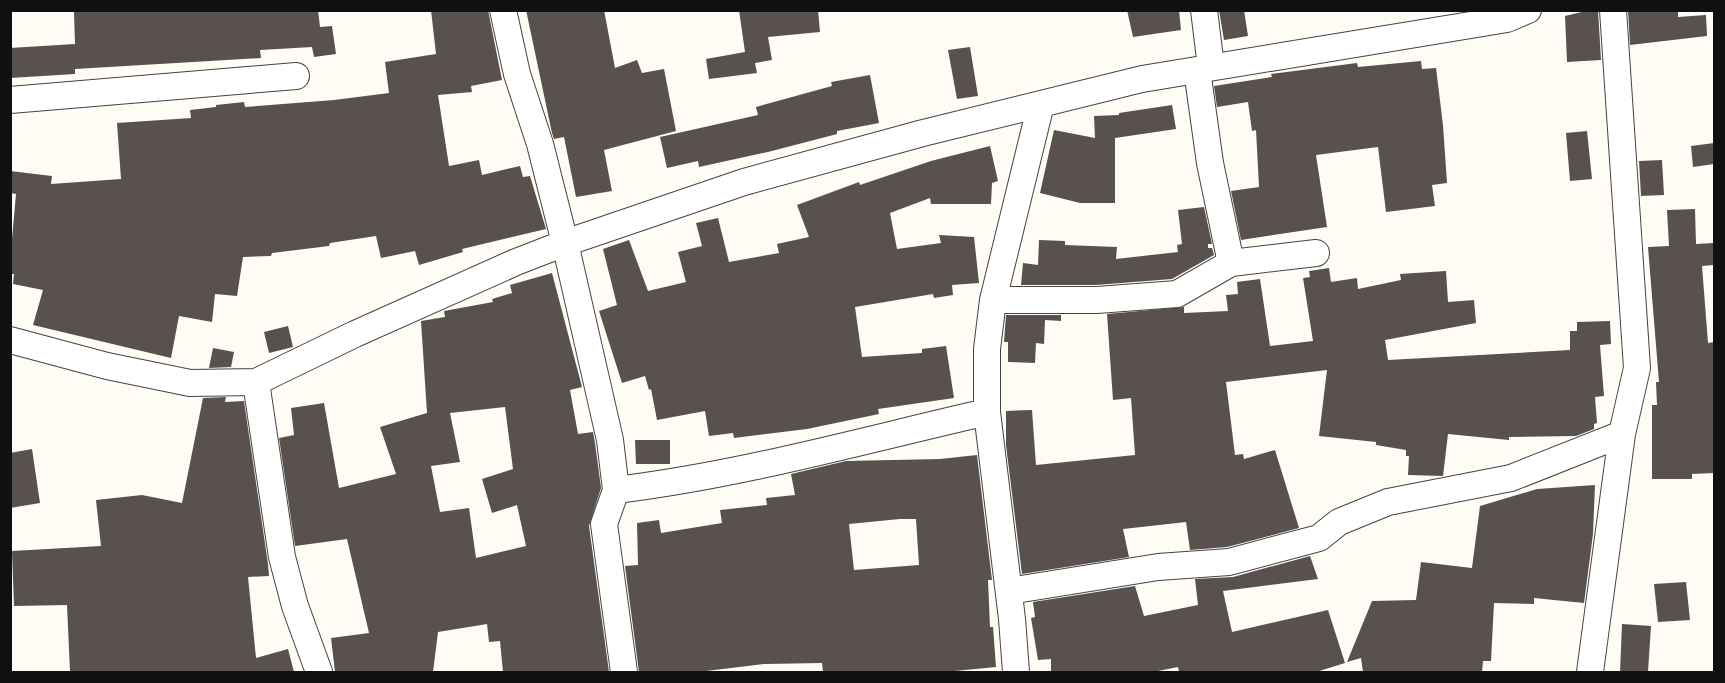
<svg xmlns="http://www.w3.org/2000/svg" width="1725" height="683" font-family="'PT Serif',serif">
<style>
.building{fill:#58514d;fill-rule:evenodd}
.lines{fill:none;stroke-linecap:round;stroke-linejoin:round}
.minor-casing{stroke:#434343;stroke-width:28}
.minor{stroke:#fff;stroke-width:26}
</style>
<rect width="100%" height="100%" fill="#fefcf4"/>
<path class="building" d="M118,10H318L320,27L332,26L336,54L314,57L312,47L260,50L261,58L75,69V74L10,78V48L75,44L74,12Z
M431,10H488L502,80L471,86L472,92L438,95L449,166L479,160L482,175L520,166L523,177L530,176L546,229L462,249L463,252L419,265L415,251L381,258L376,236L330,243L329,246L272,253L271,256L243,257L237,296L215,294L212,322L179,316L171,358L33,325L43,290L13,284L14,274H10V261L16,194L10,193V171L52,176L51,184L121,179L117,123L191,118L190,110L216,107V105L244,102L245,107L334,100L389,93L385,62L436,54Z
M526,10H604L615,68L637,60L642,73L664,69L676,131L604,150L612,191L576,197L564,137L554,139L552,133Z
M739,10H818L820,32L768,37L772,60L755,63L757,73L709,79L706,59L745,52Z
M1127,10H1179L1181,30L1133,37Z
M1219,10H1244L1248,36L1224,40Z
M1590,10H1598L1601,60L1567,62L1565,16Z
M1628,10H1678V17L1706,15L1707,36L1630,45Z
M970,47L978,96L957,99L948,50Z
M1421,61L1422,69L1436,68L1443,125L1447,183L1432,185L1435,206L1386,212L1378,147L1316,155L1327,227L1241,240L1231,191L1259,187L1256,130L1252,131L1248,102L1217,107L1214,86L1272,77L1271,74L1357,63L1358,67Z
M870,75L879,123L837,131V134L768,152L699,167L698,161L667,168L660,137L758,115L756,107L832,86L831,82Z
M1172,105L1176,129L1115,138V203H1080L1040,193L1054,130L1095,138L1094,116L1119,115V113Z
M1587,131L1592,179L1570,181L1566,133Z
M1714,143V164L1693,167L1691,146Z
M990,146L998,181L992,183L991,204H931L930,198L890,213L897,249L941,243L939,235L974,237L979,283L952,285L953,295L934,298L933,294L855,307L862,357L922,353V349L946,346L954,398L878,409L879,414L807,429L734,438L733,433L709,436L705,411L657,420L651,389L649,390L645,376L622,383L599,311L617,305L603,249L629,240L648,291L686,282L678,252L702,246L696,223L718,218L729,262L779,253L777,244L809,237L797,205L859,182L860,185L931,161Z
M1662,160L1664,195L1641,196L1639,161Z
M1204,207L1212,244H1208V248H1212L1214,255L1172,279L1096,285H1021L1023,263L1038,265L1039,240L1065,241V245L1117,247L1116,259L1178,252L1177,245L1182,244L1178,210Z
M1695,209L1696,244L1714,243V265L1702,266L1708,343L1714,342V473L1692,474V479H1652V405H1657L1656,382H1659L1648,247L1669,246L1667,210Z
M1329,268L1331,282L1357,278L1358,289L1401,280L1400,274L1446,271L1448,302L1474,300L1476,323L1385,340L1388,360L1570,350V331H1577V322L1610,321L1611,344L1600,345L1604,396L1595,397L1597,423L1594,424V429L1576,436L1509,437V440L1448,434L1443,476L1408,475L1409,456H1406V450L1376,445V442L1319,436L1327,370L1226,382L1235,455L1243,454L1244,459L1275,450L1299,528L1227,547L1190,550L1186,522L1123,529L1129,557L1022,574L1006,445V411L1032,410L1036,465L1135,455L1131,398L1113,400L1107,314L1184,307V313L1228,311L1226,295L1238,294L1237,282L1260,279L1270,346L1313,341L1303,278L1310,277L1309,271Z
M552,273L582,387L570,390L578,434L593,432L595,443L601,488L589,526L609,672H503L500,641L489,642L487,624L438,632L433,672H335L331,638L369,633L347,539L295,546L279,438L294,435L291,408L324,403L339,488L396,474L380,427L427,413L421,321L445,317L444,311L493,302L492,299L512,293L510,285ZM505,407L513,469L482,479L492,513L517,505L526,546L476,558L469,508L440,512L431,466L460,462L450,413Z
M1006,315H1061V321L1045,320L1044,344L1036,343L1035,363L1008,362V342H1004Z
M288,326L293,347L269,353L264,332Z
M213,348L234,352L231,367L209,368Z
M226,397L225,402L244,401L268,564L269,576L248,577L256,658L288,649L294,672H70L67,605L14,606L12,551L101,546L96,500L142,495L182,503L203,398Z
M635,440H670V464H636Z
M32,449L40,503L10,508V453Z
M977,455L992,580H988L990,627H993L996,667L944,672H823L822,663L765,664L698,672H639L625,566L638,565L637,523L659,520L661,533L722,523L720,510L767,505L766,498L795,495L791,474L846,461L940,459ZM900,519H916L919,565L854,570L849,524Z
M1595,485L1593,534L1584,603L1534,598V604L1494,603L1491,661H1483L1482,672H1363L1361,658L1347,662L1372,601L1416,600L1421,562L1472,568L1480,506L1537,489Z
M1310,556L1318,579L1223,591L1232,632L1328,610L1345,663L1316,672H1179L1178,667L1153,672H1051V659L1038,660L1031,618L1035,617L1033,602L1135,586L1144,616L1198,605L1195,579L1233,577Z
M1686,582L1690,620L1658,622L1654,584Z
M1622,624L1651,626L1648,672H1620Z"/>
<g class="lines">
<g class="minor-casing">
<path id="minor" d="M503,10L517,74L540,144L565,243L610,440L616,490L604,524L624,672
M1204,10L1211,67
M1197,70L1210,163L1231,263
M10,100L296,76
M993,300H1097L1177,294L1231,263L1316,253
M10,340L107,366L190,383L256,382L355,334L516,262L565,243L744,182L923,133L1142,79L1507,19L1528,10
M256,382L282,557L295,606L319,672
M616,490C741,475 864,440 987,412
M1009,591L1158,567L1229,562L1319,538L1339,522L1388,502L1511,478L1622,434
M1016,672L1012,619L987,412V349L993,300L1041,104
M1590,672L1622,434L1637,368L1613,10"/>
</g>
<use href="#minor" class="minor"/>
</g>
<rect width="1725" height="683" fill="none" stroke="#101010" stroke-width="24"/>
</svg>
